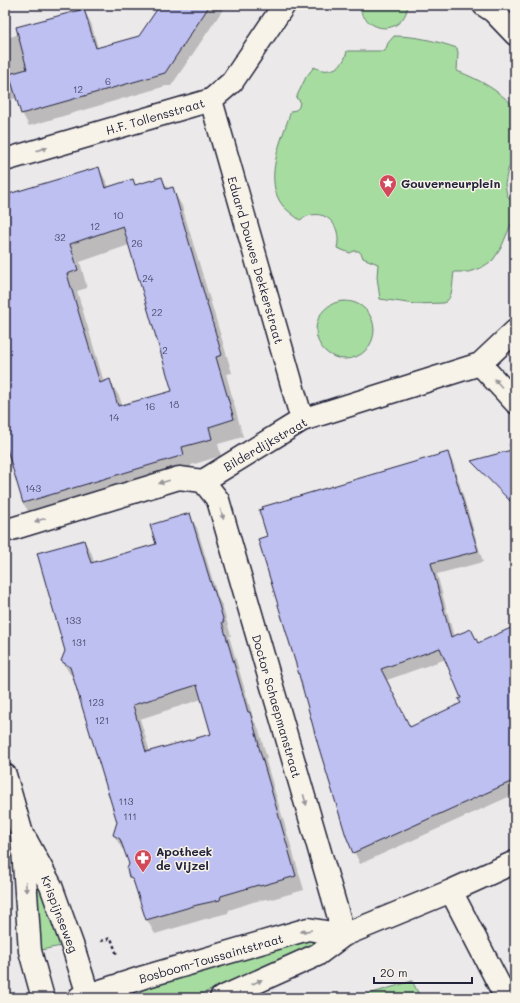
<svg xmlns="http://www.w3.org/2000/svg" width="520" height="1003" font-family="Mali,sans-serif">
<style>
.green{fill:#a6dca0;stroke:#647f6e}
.shadow{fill:#0003;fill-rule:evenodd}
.building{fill:#bec0f2;stroke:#22223b;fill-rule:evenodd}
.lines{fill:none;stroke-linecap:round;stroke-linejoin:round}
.minor-casing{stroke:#22223b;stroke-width:25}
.path{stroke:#22223b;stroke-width:2.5;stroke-dasharray:3 3;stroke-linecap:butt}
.minor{stroke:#f7f3e8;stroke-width:22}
.oneway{fill:#97959a}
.labels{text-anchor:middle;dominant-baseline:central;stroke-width:3;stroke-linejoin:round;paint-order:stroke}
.number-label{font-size:10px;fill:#494a69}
.street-label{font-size:12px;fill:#22223b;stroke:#f7f3e8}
.poi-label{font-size:12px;font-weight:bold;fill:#22223b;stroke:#f7f3e8;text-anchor:start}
</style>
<rect width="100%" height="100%" fill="#ece9ea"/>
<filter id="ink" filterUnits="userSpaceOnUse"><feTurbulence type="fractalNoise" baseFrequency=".025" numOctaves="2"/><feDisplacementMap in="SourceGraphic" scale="8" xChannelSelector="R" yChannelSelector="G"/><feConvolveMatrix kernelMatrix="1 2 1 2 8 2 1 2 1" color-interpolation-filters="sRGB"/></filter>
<g filter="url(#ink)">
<path class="green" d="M359,5H408C405,29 379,36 364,17C361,14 360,9 359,5Z
M394,36C416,36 436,41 457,48L458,53L457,71C481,80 497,90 515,107V160L508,169L505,184L507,195L515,206V215L501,248L493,260L481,268L475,270L468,272H454C452,282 454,298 444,303L415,304L380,299L377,277L378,264L363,258L362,255L359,251H354L350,253L337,248C343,223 322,205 300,220C294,216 288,211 283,206C262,180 282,139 291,111L296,110L299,107L300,101L296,98L306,77L314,67C329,75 344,68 347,51H385L388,43Z
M316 330a29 29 0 1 1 58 0a29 29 0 1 1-58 0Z
M35,873L61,946L41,950Z
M318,938L321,946L191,998H143L140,986Z
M412,981L421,998H356Z"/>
<path class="shadow" d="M162,5H226L171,86H166L29,126L22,113L17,98L5,101V39L84,10L91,23L98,48L175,27Z
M99,168L109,187L133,181L136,186L162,178L168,189L172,188L182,206L232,373L226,374L243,437L218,444L221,456L191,465L193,473L34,520L23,503L5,440V195ZM129,245L173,391L122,406L120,398L110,381L104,382L77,291L87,288L80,262Z
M509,443L515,449V459L508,444Z
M448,453L454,465L483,562L437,574L454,637L471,630L479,644L515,627V794L360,864L347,836L268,537ZM446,659L462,698V704L410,728L387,680Z
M189,514L197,528L218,598L222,605L231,636H229L254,721L258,727L267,758H265L304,890L268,900L266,899L253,902L229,910L228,913L205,919L155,934L147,920L137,889L130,877V864L125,850L122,849L114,835L118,822L74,677L70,674L62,661L66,651L84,541L92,554L94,563L157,545ZM202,699L213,735L150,752L140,719Z
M515,942V948L512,943Z"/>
<path class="building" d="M160,5H210L165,73L21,114L9,74L27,69L16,27L84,9L96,48L139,36Z
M99,167L105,188L133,179L135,185L162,177L166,189L173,187L222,355L216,357L234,419L209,427L212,439L182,447L184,455L23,503L5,443V195ZM123,226L172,391L118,406L110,379L100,383L67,274L78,270L70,244Z
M515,449V506L471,461Z
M448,452L478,551L431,563L451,637L471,629L478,643L515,626V780L353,853L346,836L318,745L298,671L258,539L267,536L259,510L263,509L262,507ZM440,648L461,698L458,699L461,703L410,727L381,669Z
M190,513L213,590H214L219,605L224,622H222L248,712H250L259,744H258L296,876L260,886L258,885L245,889L221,896L220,900L197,905L146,920L133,880L129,877L127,869L129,864L120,839L113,835L117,822L70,667L61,661L65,651L37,553L84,540L91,563L156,544L150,525ZM197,685L211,734L146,752L133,705Z"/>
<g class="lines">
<g class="minor-casing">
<path id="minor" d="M484,5L493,11L515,34
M211,100L302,420
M5,160L211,100L232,82L284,5
M480,364L515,402
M203,481L218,500L344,935
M5,531L179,478L203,481L302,420L480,364L515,331
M5,775L22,834L30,951L43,998
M26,840L51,886L74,950L89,998
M451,891L506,998
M79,998L144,977L308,929L344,935
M221,998L317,955L344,935L451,891L515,862"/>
</g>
<path class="path" d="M101,941L111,938L117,955
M7,978V998"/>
<use href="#minor" class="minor"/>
</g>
<defs><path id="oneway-solid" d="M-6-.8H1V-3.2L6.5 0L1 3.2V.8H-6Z"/></defs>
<g class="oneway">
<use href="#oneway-solid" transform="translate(42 149) rotate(-16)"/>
<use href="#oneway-solid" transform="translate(498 383) rotate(-132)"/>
<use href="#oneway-solid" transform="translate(164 482) rotate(163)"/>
<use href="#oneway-solid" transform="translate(222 514) rotate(74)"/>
<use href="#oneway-solid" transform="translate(40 520) rotate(163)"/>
<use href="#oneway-solid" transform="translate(305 800) rotate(74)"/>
<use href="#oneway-solid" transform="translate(26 887) rotate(86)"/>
<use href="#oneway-solid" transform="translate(306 931) rotate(171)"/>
<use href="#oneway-solid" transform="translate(257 982) rotate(-24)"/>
</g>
</g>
<defs>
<g id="sight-pin" transform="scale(0.9)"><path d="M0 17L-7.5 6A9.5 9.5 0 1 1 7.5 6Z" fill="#d1495b" stroke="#f7f3e8"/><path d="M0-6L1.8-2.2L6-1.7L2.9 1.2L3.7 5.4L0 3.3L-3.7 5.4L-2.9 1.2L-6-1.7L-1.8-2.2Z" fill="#fff"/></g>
<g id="pharmacy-pin" transform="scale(0.9)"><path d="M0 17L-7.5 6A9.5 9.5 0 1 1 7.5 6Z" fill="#d1495b" stroke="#f7f3e8"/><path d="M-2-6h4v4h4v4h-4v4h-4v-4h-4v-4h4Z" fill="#fff"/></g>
</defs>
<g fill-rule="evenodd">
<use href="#sight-pin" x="388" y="183"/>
<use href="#pharmacy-pin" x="143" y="858"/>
</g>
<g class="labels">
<g class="number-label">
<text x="108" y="81">6</text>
<text x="78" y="89">12</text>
<text x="118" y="215">10</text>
<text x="95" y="226">12</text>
<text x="60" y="237">32</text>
<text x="137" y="243">26</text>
<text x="148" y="278">24</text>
<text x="157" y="312">22</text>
<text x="165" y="350">2</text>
<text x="174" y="404">18</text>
<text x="150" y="406">16</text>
<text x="114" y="417">14</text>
<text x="33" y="488">143</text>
<text x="73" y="620">133</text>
<text x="79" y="642">131</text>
<text x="96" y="702">123</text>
<text x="102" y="720">121</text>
<text x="126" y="801">113</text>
<text x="130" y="816">111</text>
</g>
<g class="street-label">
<text transform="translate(155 116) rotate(-16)">H.F. Tollensstraat</text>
<text transform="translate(256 260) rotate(74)">Eduard Douwes Dekkerstraat</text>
<text transform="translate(265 444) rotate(-30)">Bilderdijkstraat</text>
<text transform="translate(277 706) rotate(74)">Doctor Schaepmanstraat</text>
<text transform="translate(60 914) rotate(69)">Krispijnseweg</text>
<text transform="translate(211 958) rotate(-16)">Bosboom-Toussaintstraat</text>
</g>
<g class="poi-label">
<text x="401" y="183">Gouverneurplein</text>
<text x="156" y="851">Apotheek<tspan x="156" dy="14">de Vijzel</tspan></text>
</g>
</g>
<rect width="520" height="1003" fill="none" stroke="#f7f3e8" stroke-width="20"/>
<rect x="10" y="10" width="500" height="983" fill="none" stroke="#22223b" stroke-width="1.5" filter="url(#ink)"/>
<path d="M374 977v6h98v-6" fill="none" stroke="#22223b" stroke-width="2"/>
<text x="380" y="977" font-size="12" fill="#22223b" stroke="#f7f3e8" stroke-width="3" paint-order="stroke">20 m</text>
</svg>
